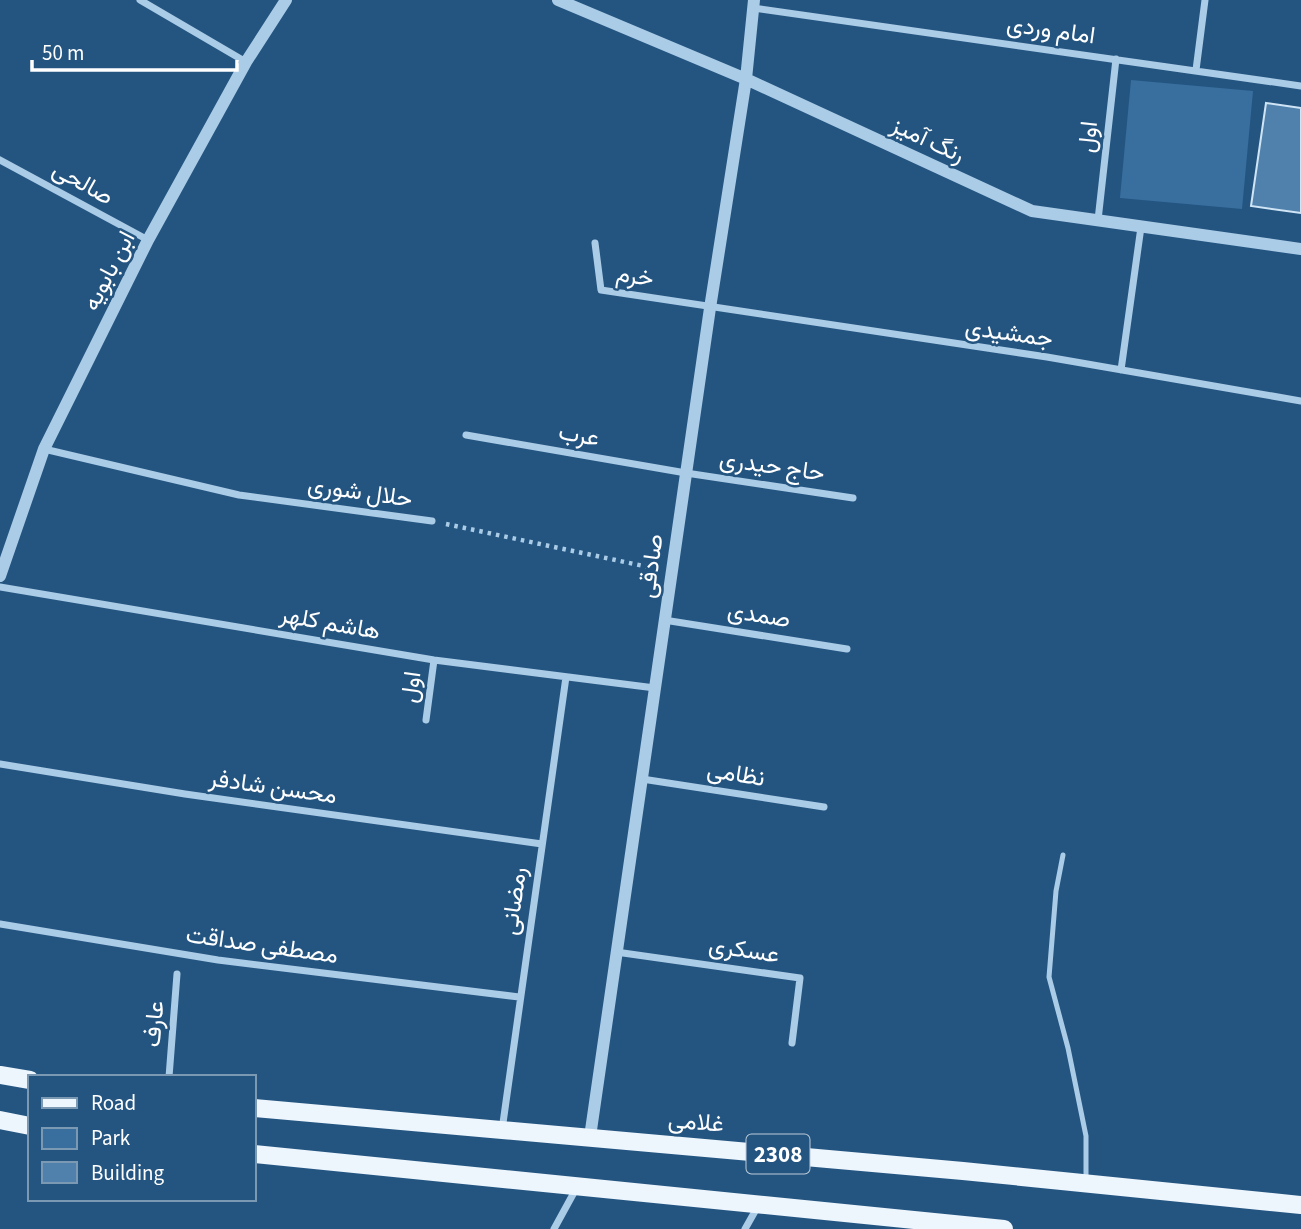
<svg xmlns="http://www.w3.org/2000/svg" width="1301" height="1229" font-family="'Source Sans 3',Vazirmatn,sans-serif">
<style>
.green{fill:#396f9e}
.building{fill:#5081ac;stroke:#cfe4f5;stroke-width:2}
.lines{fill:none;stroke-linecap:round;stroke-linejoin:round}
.path{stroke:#abcce7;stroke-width:4.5;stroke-dasharray:3.5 5;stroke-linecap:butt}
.service{stroke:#abcce7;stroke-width:5}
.minor{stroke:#abcce7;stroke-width:7}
.tertiary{stroke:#abcce7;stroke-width:12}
.primary{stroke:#edf5fd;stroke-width:18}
.labels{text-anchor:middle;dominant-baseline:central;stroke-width:5;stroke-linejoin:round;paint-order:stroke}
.shield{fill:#245581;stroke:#bdccd9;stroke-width:2}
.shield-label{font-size:23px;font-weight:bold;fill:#fff}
.street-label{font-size:24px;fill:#fff;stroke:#245581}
</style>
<rect width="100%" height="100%" fill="#245581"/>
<path class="green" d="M1131,80L1253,91L1242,209L1120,198Z"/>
<path class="building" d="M1266,103L1301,108V213L1251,206Z"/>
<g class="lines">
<path class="path" d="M446,524L653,568"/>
<path class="service" d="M1063,855L1056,891L1049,977L1068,1048L1086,1136V1181"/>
<path class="minor" d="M140,0L246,62
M753,8L1301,86
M1196,70L1205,0
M0,160L148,240
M1098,220L1116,59
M595,243L601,290L1047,357L1301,401
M1121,370L1141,227
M466,435L686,473L853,498
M44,449L239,495L432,521
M0,587L434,660L655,688
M664,620L847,649
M426,720L434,660
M0,764L185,794L542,844
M642,779L824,807
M0,924L218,960L519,997
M616,952L800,978L792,1043
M169,1077L177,974
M502,1130L566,677
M554,1229L577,1187
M745,1229L758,1206"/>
<path class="tertiary" d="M558,0L746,79L1032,211L1301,249
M0,576L44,449L148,240L246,62L286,0
M590,1137L710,308L746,79L754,0"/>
<path class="primary" d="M0,1075L30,1080
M254,1108L963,1171L1301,1205
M0,1120L30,1126
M254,1154L1004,1229"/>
</g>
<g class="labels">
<rect class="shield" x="746.5" y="1134.5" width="63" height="39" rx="5"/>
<g class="shield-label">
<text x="778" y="1154">2308</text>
</g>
<g class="street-label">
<text transform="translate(1051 30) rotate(8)">امام وردی</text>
<text transform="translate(1088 137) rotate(-84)">اول</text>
<text transform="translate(928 140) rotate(25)">رنگ آمیز</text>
<text transform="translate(83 183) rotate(29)">صالحی</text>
<text transform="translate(109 271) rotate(-63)">ابن بابویه</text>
<text transform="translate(635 276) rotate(9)">خرم</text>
<text transform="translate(1009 333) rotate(8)">جمشیدی</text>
<text transform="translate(579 435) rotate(10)">عرب</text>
<text transform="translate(772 466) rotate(8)">حاج حیدری</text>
<text transform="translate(360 492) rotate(8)">حلال شوری</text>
<text transform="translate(651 566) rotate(-82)">صادقی</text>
<text transform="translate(759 615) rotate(9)">صمدی</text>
<text transform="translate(330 623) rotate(10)">هاشم کلهر</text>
<text transform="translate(411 687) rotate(-82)">اول</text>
<text transform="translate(736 774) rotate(9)">نظامی</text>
<text transform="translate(273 787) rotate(8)">محسن شادفر</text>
<text transform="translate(514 901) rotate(-82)">رمضانی</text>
<text transform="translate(262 945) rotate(8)">مصطفی صداقت</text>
<text transform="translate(744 950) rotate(8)">عسکری</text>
<text transform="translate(154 1024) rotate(-85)">عارف</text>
<text transform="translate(696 1122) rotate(5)">غلامی</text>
</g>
</g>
<rect x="28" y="1075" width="228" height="126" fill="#245581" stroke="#7c99b3" stroke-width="2"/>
<rect x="42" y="1098" width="35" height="10" fill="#edf5fd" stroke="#7c99b3" stroke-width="2"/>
<text x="91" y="1110" font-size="21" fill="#ffffff">Road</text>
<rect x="42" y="1128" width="35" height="21" fill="#396f9e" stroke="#7c99b3" stroke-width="2"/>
<text x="91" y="1145" font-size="21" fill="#ffffff">Park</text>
<rect x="42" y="1162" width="35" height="21" fill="#5081ac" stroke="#7c99b3" stroke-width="2"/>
<text x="91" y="1180" font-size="21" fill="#ffffff">Building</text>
<path d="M32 60v10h205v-10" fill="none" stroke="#ffffff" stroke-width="3.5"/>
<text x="42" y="60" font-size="21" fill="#ffffff" stroke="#245581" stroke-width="5" paint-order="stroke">50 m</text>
</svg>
